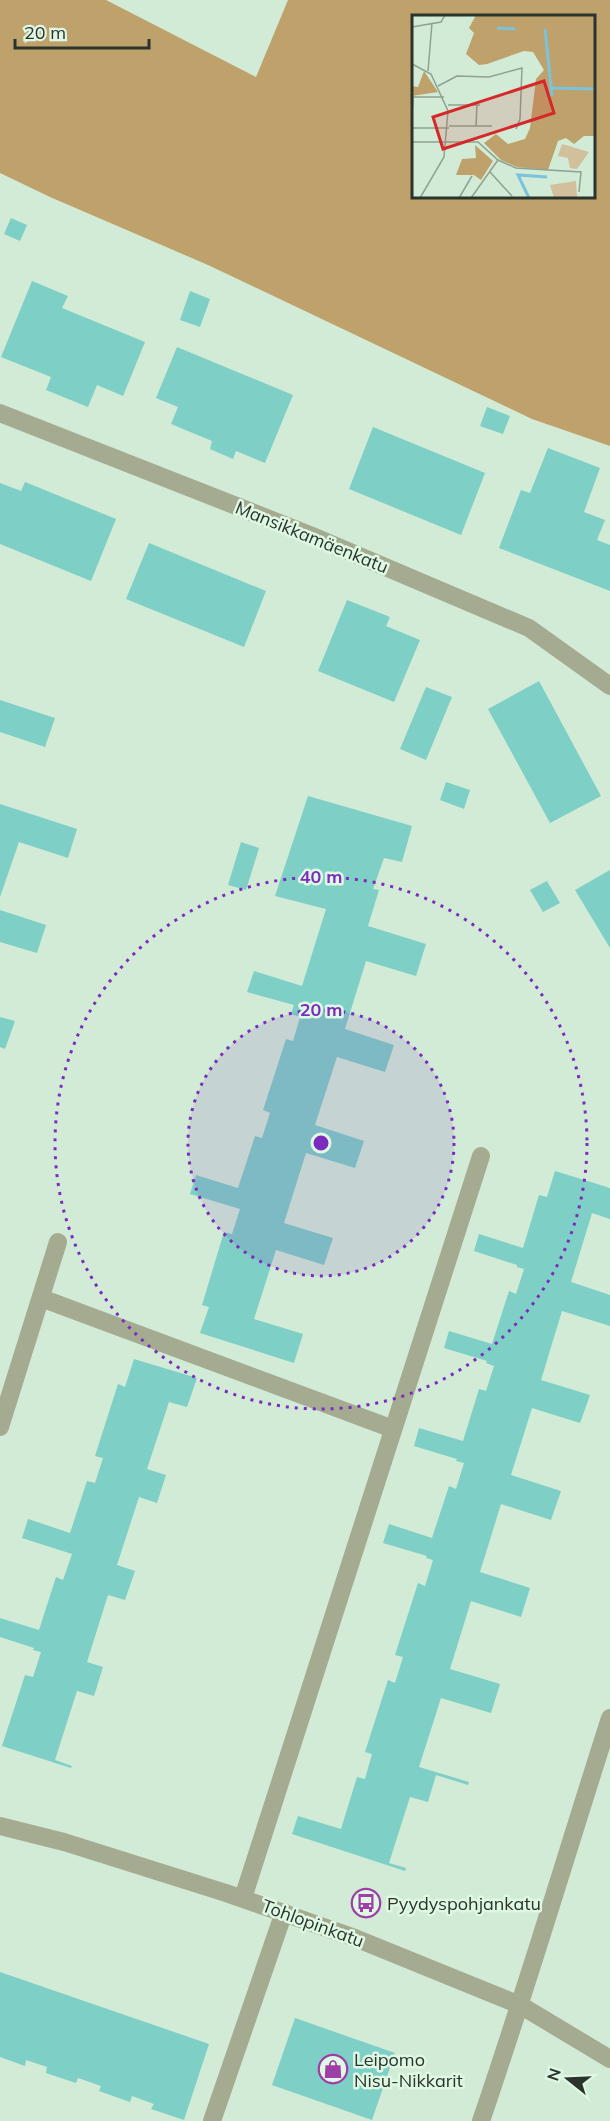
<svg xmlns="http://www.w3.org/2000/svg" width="610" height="2121" font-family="Mulish,sans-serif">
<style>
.forest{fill:#bfa26b;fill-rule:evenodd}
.building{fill:#7ecfc5}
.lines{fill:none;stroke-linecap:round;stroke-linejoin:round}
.minor{stroke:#a5ab91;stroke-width:18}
.ring{fill:none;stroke:#7b2cbf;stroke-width:3;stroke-dasharray:3 6}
.labels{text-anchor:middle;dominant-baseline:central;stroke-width:5;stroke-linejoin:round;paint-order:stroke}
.street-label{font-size:18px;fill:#2a342c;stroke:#dff8e4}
.poi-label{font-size:18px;fill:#2a342c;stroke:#dff8e4;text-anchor:start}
.inset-river{fill:none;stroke:#7ac3db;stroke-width:3}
.inset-road{fill:none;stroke:#8ea293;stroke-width:1.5}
.view{fill:#d62828;fill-opacity:0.15;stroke:#d62828;stroke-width:3}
.inset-edge{fill:none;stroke:#2a342c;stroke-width:3}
.centre{fill:#7b2cbf;stroke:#dff8e4;stroke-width:3}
.ring-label{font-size:18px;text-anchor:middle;font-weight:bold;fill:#7b2cbf;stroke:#dff8e4;stroke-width:5;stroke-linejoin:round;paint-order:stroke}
</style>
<rect width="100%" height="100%" fill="#d1ebd7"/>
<path class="forest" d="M0,0H106L256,77L288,0H610V446L532,419L208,265L50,197L0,173ZM414,16H594V196H414Z"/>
<path class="building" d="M11,218L27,225L20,241L4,234Z
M32,281L68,296L62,308L145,342L123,396L97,385L88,407L46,390L51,377L1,357Z
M190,291L210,299L200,327L180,320Z
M177,347L293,395L265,463L236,451L233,459L210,449L212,441L171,424L178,407L156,398Z
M487,407L510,416L503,434L480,426Z
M373,427L485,473L461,535L349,489Z
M548,448L600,468L584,512L605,520L597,540L610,545V591L499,548L521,490L530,493Z
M25,482L116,519L91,581L0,544V483L21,491Z
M149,543L266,591L244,647L126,599Z
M347,600L390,617L386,626L420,640L394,702L318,671Z
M539,681L601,796L550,823L488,709Z
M426,687L452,697L426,760L400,749Z
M0,700L55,718L45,747L0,732Z
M446,782L470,790L464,809L440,800Z
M308,796L412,826L402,862L384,858L373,889L379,890L368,926L426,944L416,976L366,961L345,1029L394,1045L385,1072L337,1057L315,1125L364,1141L355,1168L306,1153L284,1223L333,1238L324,1265L276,1250L254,1319L303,1334L294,1363L200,1333L209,1307L202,1305L224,1232L232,1234L240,1209L190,1194L196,1175L238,1188L255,1136L262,1138L270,1113L263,1110L286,1039L293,1041L300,1017L291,1014L294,1005L247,992L254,971L302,986L326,909L275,896Z
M0,804L77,829L68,858L19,842L0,897Z
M241,842L259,848L246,890L228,885Z
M610,870V948L575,890Z
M547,881L560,903L543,912L530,890Z
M0,910L46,925L37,953L0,942Z
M0,1017L15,1021L5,1049L0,1047Z
M555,1171L610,1188V1219L592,1213L571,1282L610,1295V1326L562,1311L541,1380L590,1395L580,1423L532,1408L511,1475L561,1491L551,1520L501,1504L480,1572L530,1588L521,1617L471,1601L450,1669L500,1684L491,1713L441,1698L419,1767L469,1782L468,1785L436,1775L428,1802L410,1797L389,1863L406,1868L405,1871L292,1834L298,1816L341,1829L357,1777L365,1779L372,1754L365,1752L388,1680L395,1683L403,1657L395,1655L418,1583L425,1586L433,1560L426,1558L427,1556L383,1543L389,1524L432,1538L449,1486L456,1489L464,1463L456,1461L457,1459L414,1446L419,1428L463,1441L479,1389L486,1391L494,1366L486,1363L487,1361L444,1348L449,1331L492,1344L509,1291L516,1294L524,1269L517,1267V1265L474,1251L479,1234L523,1248L539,1195L547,1197Z
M134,1359L197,1378L187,1407L169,1402L147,1469L166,1475L157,1503L139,1497L117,1565L135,1571L125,1600L108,1595L87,1662L103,1667L94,1696L77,1691L55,1760L72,1766L71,1768L2,1746L25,1675L33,1677L41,1652L33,1650L34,1648L0,1637V1618L39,1630L56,1577L63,1580L72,1554L22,1538L28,1519L70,1533L87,1481L95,1483L103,1458L95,1456L118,1384L125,1387Z
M0,1972L209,2044L184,2120L151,2109L154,2104L132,2096L130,2102L99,2091L101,2086L78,2078L76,2083L46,2073L47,2067L26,2060L25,2066L0,2057Z
M295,2018L395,2053L372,2120L272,2085Z"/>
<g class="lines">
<path class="minor" d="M0,413L310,535L529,628L610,686
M41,1298L393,1429
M0,1427L58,1242
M0,1826L64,1842L226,1893L355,1938L520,2005L610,2059
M243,1898L481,1156
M212,2121L284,1912
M481,2121C527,1987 567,1852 610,1718"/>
</g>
<circle cx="321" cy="1143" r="133" fill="#7b2cbf" fill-opacity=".12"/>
<g class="ring">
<circle cx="321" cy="1143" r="133"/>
<circle cx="321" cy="1143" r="266"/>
</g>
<defs>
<g id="bus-ring" transform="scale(1.5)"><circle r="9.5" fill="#dff8e4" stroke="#9e3fa7" stroke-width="1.5"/><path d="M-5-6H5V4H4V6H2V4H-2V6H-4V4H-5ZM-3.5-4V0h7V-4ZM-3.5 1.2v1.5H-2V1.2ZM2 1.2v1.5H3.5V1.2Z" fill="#9e3fa7"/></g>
<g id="shop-ring" transform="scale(1.5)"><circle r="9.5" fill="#dff8e4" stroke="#9e3fa7" stroke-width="1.5"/><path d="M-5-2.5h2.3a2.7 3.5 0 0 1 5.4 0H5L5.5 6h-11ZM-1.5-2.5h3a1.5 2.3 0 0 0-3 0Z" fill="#9e3fa7"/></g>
</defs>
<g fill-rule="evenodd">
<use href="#bus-ring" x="366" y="1903"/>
<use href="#shop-ring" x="333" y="2069"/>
</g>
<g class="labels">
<g class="street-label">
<text transform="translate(312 537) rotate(22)">Mansikkamäenkatu</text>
<text transform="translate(313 1923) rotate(20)">Tohlopinkatu</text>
</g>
<g class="poi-label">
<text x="387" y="1903">Pyydyspohjankatu</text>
<text x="354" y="2059">Leipomo<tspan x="354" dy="21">Nisu-Nikkarit</tspan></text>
</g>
</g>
<g transform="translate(412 15)">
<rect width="183" height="183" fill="#d1ebd7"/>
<path d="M150,129L177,137L165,154L158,153L156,143L146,141ZM164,166L165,183H142L138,170Z" fill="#d2bf9c"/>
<path d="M64,0H183V121H172L162,129L154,123L146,126L136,155L105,152L89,145L72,128L84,119L96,129L113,124L118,113L124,64L132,55L121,37L112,36L75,49L67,50L54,39L62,18L57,13ZM12,56L26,77L0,81V71L6,72ZM63,130L81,146L69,165L62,160H44L50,144L64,143Z" fill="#bfa26b"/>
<path class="inset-river" d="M85,13L103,14M133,14L140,81M140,73L183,74M117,183L106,160L135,162"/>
<path class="inset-road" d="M0,12L29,7L33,0M0,49L19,59L36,96L32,142L8,183M16,56L20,8M26,71L45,61L77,62L110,53L108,104L104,114M36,90H68M0,101L1,82H32M37,111H80M64,111L65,90M0,113H37M0,127H66L86,145L104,153L169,157L167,177M78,157L100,181M47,183L60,161M59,183L86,145"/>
<path class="view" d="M132,66L142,98L31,134L21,102Z"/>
<rect width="183" height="183" class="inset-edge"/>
</g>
<circle cx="321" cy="1143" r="9" class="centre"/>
<g class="ring-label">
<text x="321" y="883">40 m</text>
<text x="321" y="1016">20 m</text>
</g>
<g transform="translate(568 2079) rotate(288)" stroke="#dff8e4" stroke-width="4.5" paint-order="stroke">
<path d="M0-4.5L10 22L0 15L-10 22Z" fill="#2a342c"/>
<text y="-9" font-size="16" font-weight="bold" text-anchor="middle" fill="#2a342c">N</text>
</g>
<path d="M15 39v9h134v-9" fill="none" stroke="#2a342c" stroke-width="3"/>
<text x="24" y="39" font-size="18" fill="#2a342c" stroke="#dff8e4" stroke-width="4.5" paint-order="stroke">20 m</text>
</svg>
